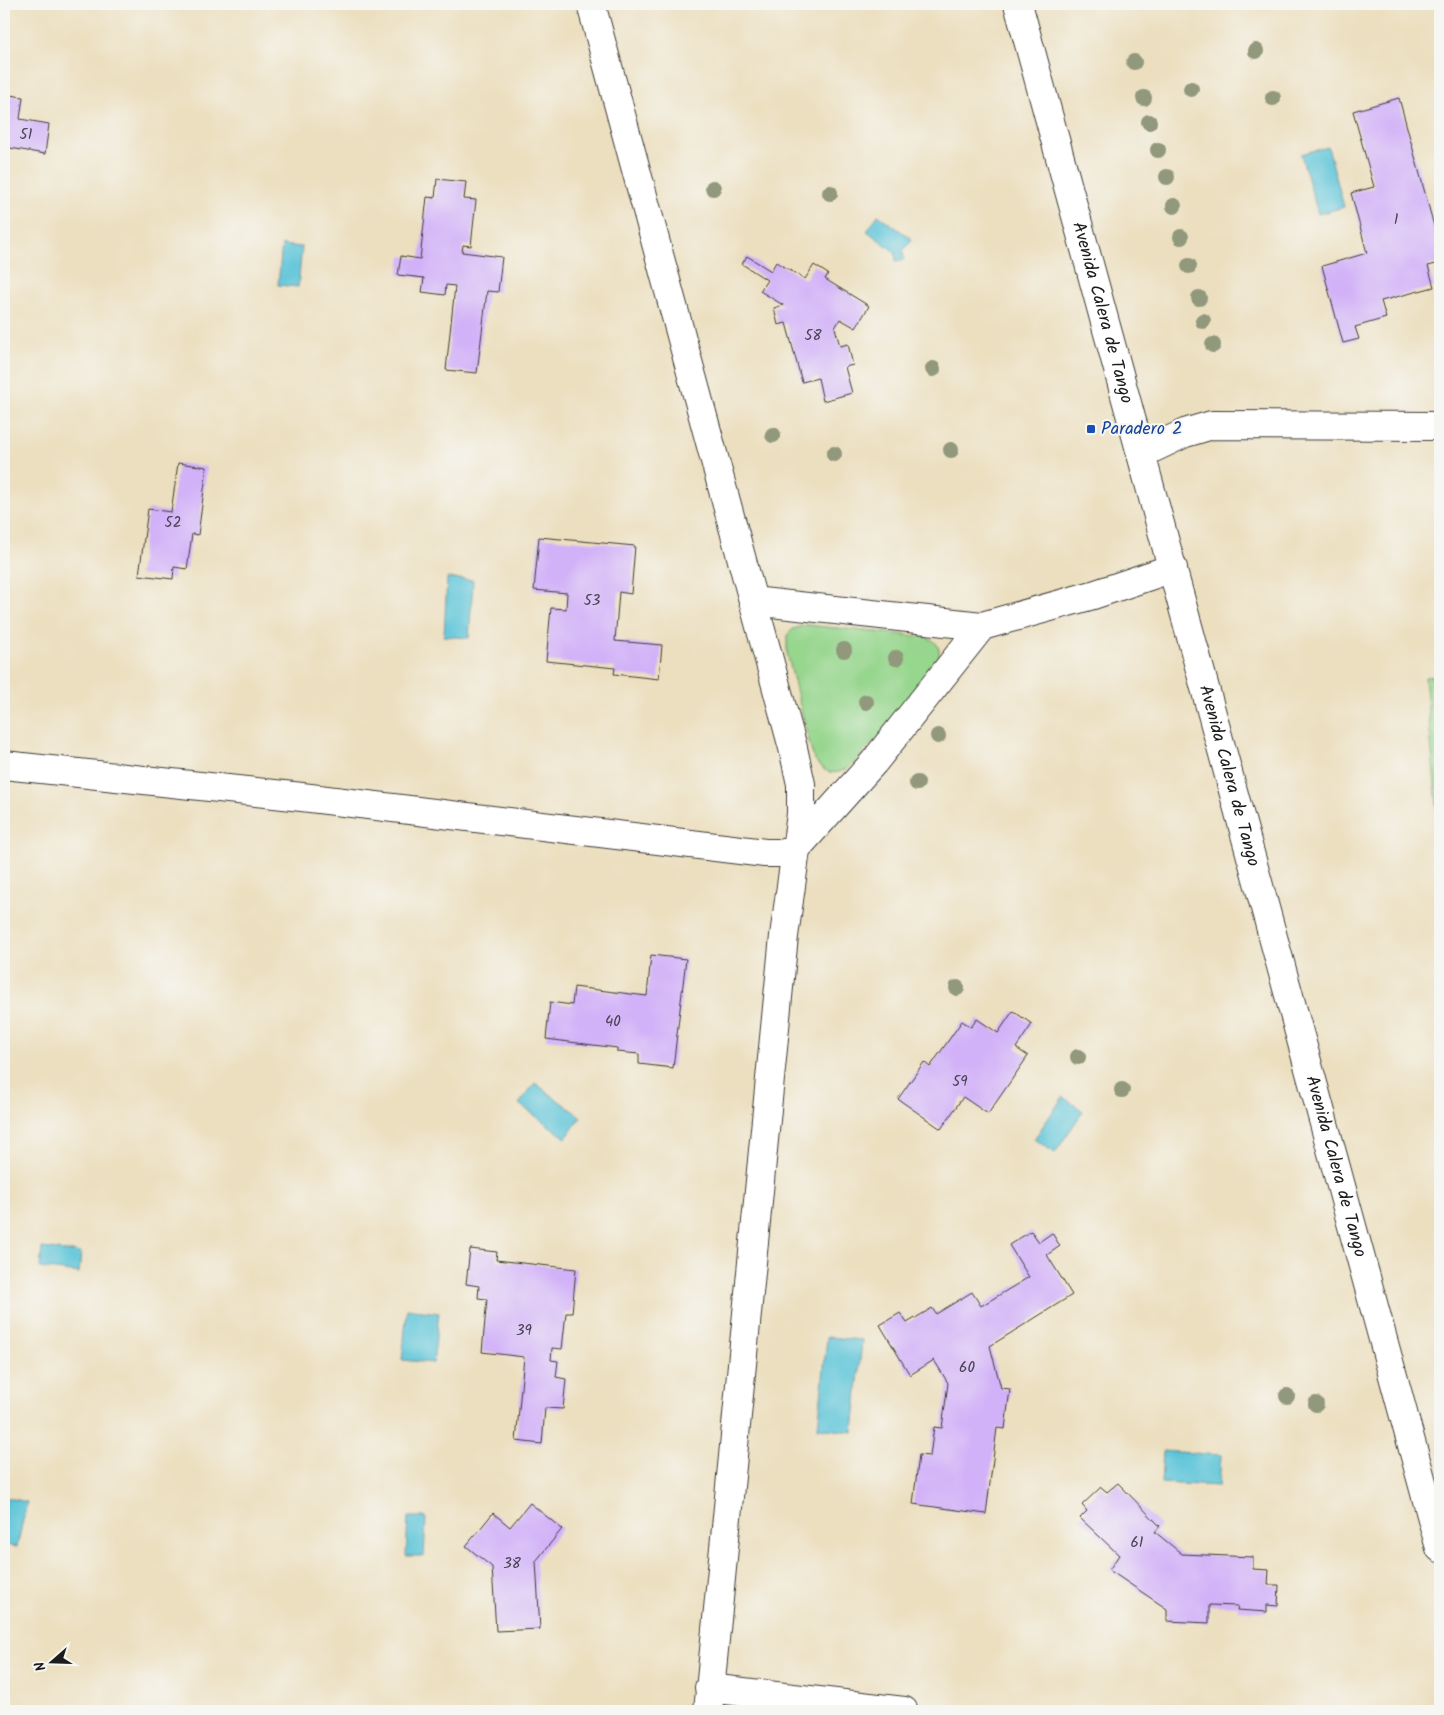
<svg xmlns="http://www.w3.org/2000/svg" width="1444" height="1715" font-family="Kalam,sans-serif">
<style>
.green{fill:#96d68d;stroke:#597954}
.water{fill:#5bc4d8;stroke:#3c707a}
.building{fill:#d1b1f8}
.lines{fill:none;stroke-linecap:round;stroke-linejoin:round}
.street-casing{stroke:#3b3934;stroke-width:30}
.primary-casing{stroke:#3b3934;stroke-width:30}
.street{stroke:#fff;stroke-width:28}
.primary{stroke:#fff;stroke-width:28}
.tree{fill:#91987b}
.transit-dot{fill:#1a4fb4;stroke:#f6f6f2;stroke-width:2}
.labels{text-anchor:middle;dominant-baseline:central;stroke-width:4;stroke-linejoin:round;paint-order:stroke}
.number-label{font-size:15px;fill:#494153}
.street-label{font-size:18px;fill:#1c1c1c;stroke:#f6f6f2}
.transit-label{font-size:18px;fill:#164399;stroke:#f6f6f2;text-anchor:start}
</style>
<rect width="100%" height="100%" fill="#f6f6f2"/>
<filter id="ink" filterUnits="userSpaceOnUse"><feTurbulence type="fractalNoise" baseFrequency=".02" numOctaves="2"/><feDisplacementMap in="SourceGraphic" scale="10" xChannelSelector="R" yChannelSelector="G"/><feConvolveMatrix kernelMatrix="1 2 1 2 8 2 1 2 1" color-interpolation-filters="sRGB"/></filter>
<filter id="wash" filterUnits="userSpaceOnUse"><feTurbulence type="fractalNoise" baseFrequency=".0096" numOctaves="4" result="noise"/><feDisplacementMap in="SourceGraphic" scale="20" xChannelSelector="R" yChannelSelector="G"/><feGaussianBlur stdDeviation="1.12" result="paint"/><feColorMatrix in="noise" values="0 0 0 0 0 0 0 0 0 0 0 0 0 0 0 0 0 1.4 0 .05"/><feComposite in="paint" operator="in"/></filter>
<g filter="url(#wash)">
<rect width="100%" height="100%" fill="#ecdfbf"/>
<path class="green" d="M807,625L925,637C935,640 941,646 939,657C935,681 870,745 851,766C833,779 820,772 812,753L787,653V635L793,629Z
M1440,676V839L1425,677Z"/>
<path class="water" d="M1328,147L1344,207L1318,214L1301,154Z
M878,215L912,239L903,251L904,259L896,261L895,252L867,231Z
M282,245L302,247L298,287L278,285Z
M447,578L473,580L469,638L444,636Z
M535,1083L581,1117L566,1138L519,1104Z
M1063,1097L1083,1111L1055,1153L1034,1139Z
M42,1248L81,1253L79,1273L40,1268Z
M407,1309L439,1313L433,1363L402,1360Z
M827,1337L862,1340L853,1432L818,1428Z
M1163,1451L1221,1455L1219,1486L1161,1483Z
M4,1497L27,1502L17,1547L4,1545Z
M408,1517H426L424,1556H406Z"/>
<g id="blocks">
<path class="building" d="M4,94L23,97L20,119L49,124L45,154L4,147Z
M1399,98L1440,248V263L1428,266L1434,287L1381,301L1386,318L1355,327L1359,339L1343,343L1322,266L1367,253L1351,193L1374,187L1353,111Z
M437,179L466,182L464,199L476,200L471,246L463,245L462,252L502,257L498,292L487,291L477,373L446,370L455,286L446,285L445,295L422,292L424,278L398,275L401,256L420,259L427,197L435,198Z
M747,256L771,271L776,262L805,279L814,265L828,274L825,279L869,306L856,328L840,319L835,328L840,346L848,344L853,365L845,367L852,393L823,401L818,378L802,382L786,323L778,325L774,308L783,305L760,291L767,280L742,264Z
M178,463L207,467L198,535L192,534L187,569L174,567L173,579L139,575L148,509L171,512Z
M539,537L635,546L631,594L619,592L615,641L662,645L659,679L614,674L615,668L546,661L551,608L566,609L567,593L534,590Z
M651,955L686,959L673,1068L639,1064V1054L617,1052V1048L546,1039L550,1002L572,1005L574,987L647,996Z
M1013,1011L1032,1024L1016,1048L1028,1056L988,1114L963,1097L941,1129L898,1099L924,1062L930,1067L962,1021L971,1027L977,1019L998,1033Z
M1031,1231L1039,1242L1052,1233L1060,1246L1047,1255L1072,1295L990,1346L1001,1388L1010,1389L1005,1429L997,1428L986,1514L913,1504L919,1455L930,1456L934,1427L942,1428L948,1383L934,1360L910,1375L880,1325L900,1313L907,1323L932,1308L936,1314L972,1292L981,1306L1029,1277L1009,1245Z
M470,1249L497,1252L496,1260L576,1269L572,1313H566L562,1349L552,1348L551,1360L558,1361L556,1377L566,1379L563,1409L545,1408L542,1444L516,1441L524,1357L482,1352L487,1299L478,1298L479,1286L466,1284Z
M1118,1483L1160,1526L1155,1532L1182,1554L1253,1557V1569L1269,1570L1268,1585H1279L1278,1606L1267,1605V1612L1237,1610L1238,1606L1209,1605V1623L1167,1621V1609L1109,1570L1119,1555L1080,1518L1087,1511L1082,1505L1101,1487L1107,1492Z
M530,1503L562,1529L536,1561L540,1629L496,1631L492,1567L466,1546L493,1513L510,1527Z"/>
</g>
</g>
<g filter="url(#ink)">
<use href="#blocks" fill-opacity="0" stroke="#3b3934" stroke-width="1"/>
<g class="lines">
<g class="street-casing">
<path id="street" d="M591,4L793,748L801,784V814L784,936L708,1711
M1141,454L1185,433L1212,425L1440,426
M753,601L982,626L1093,595L1173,568
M4,765L302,797L765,853H785L795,850L874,762L982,626
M709,1688L904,1711"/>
</g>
<g class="primary-casing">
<g id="primary">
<path id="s1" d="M1018,4L1440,1548"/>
</g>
</g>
<use href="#street" class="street"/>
<use href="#primary" class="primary"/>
</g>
<g class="tree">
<circle cx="1256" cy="51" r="8"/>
<circle cx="1134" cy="62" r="8"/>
<circle cx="1191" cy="89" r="8"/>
<circle cx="1144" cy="98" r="8"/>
<circle cx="1273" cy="98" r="8"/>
<circle cx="1149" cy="122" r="8"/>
<circle cx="1158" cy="150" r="8"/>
<circle cx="1167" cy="177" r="8"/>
<circle cx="713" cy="188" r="8"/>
<circle cx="830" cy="193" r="8"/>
<circle cx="1174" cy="206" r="8"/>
<circle cx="1181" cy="237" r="8"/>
<circle cx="1189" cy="266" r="8"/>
<circle cx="1199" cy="298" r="8"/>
<circle cx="1203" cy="321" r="8"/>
<circle cx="1213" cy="345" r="8"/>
<circle cx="933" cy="369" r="8"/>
<circle cx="773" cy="435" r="8"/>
<circle cx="951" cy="450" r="8"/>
<circle cx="834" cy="454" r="8"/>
<circle cx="844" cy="650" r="8"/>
<circle cx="896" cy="658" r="8"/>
<circle cx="866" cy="702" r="8"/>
<circle cx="938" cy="736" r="8"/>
<circle cx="917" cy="783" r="8"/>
<circle cx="957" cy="988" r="8"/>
<circle cx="1078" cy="1057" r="8"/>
<circle cx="1122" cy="1090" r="8"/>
<circle cx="1287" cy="1396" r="8"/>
<circle cx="1316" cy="1404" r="8"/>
</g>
</g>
<rect class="transit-dot" x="1086" y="424" width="10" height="10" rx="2.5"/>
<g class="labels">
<g class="number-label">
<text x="26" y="135">51</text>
<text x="1396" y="220">1</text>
<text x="813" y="336">58</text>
<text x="173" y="523">52</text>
<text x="592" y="601">53</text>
<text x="613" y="1022">40</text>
<text x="960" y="1082">59</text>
<text x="524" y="1331">39</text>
<text x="967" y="1368">60</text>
<text x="1137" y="1543">61</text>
<text x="512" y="1564">38</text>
</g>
<g class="street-label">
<text stroke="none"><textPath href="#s1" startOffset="320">Avenida Calera de Tango</textPath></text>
<text stroke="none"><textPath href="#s1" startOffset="800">Avenida Calera de Tango</textPath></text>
<text stroke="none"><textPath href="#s1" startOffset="1205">Avenida Calera de Tango</textPath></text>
</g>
<g class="transit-label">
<text x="1101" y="429">Paradero 2</text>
</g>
</g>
<rect width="1444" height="1715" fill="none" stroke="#f6f6f2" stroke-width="20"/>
<g transform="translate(52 1662) rotate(250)" stroke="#f6f6f2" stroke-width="4" paint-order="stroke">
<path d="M0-4L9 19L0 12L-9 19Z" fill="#1c1c1c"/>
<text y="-8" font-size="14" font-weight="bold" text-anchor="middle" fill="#1c1c1c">N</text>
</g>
</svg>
